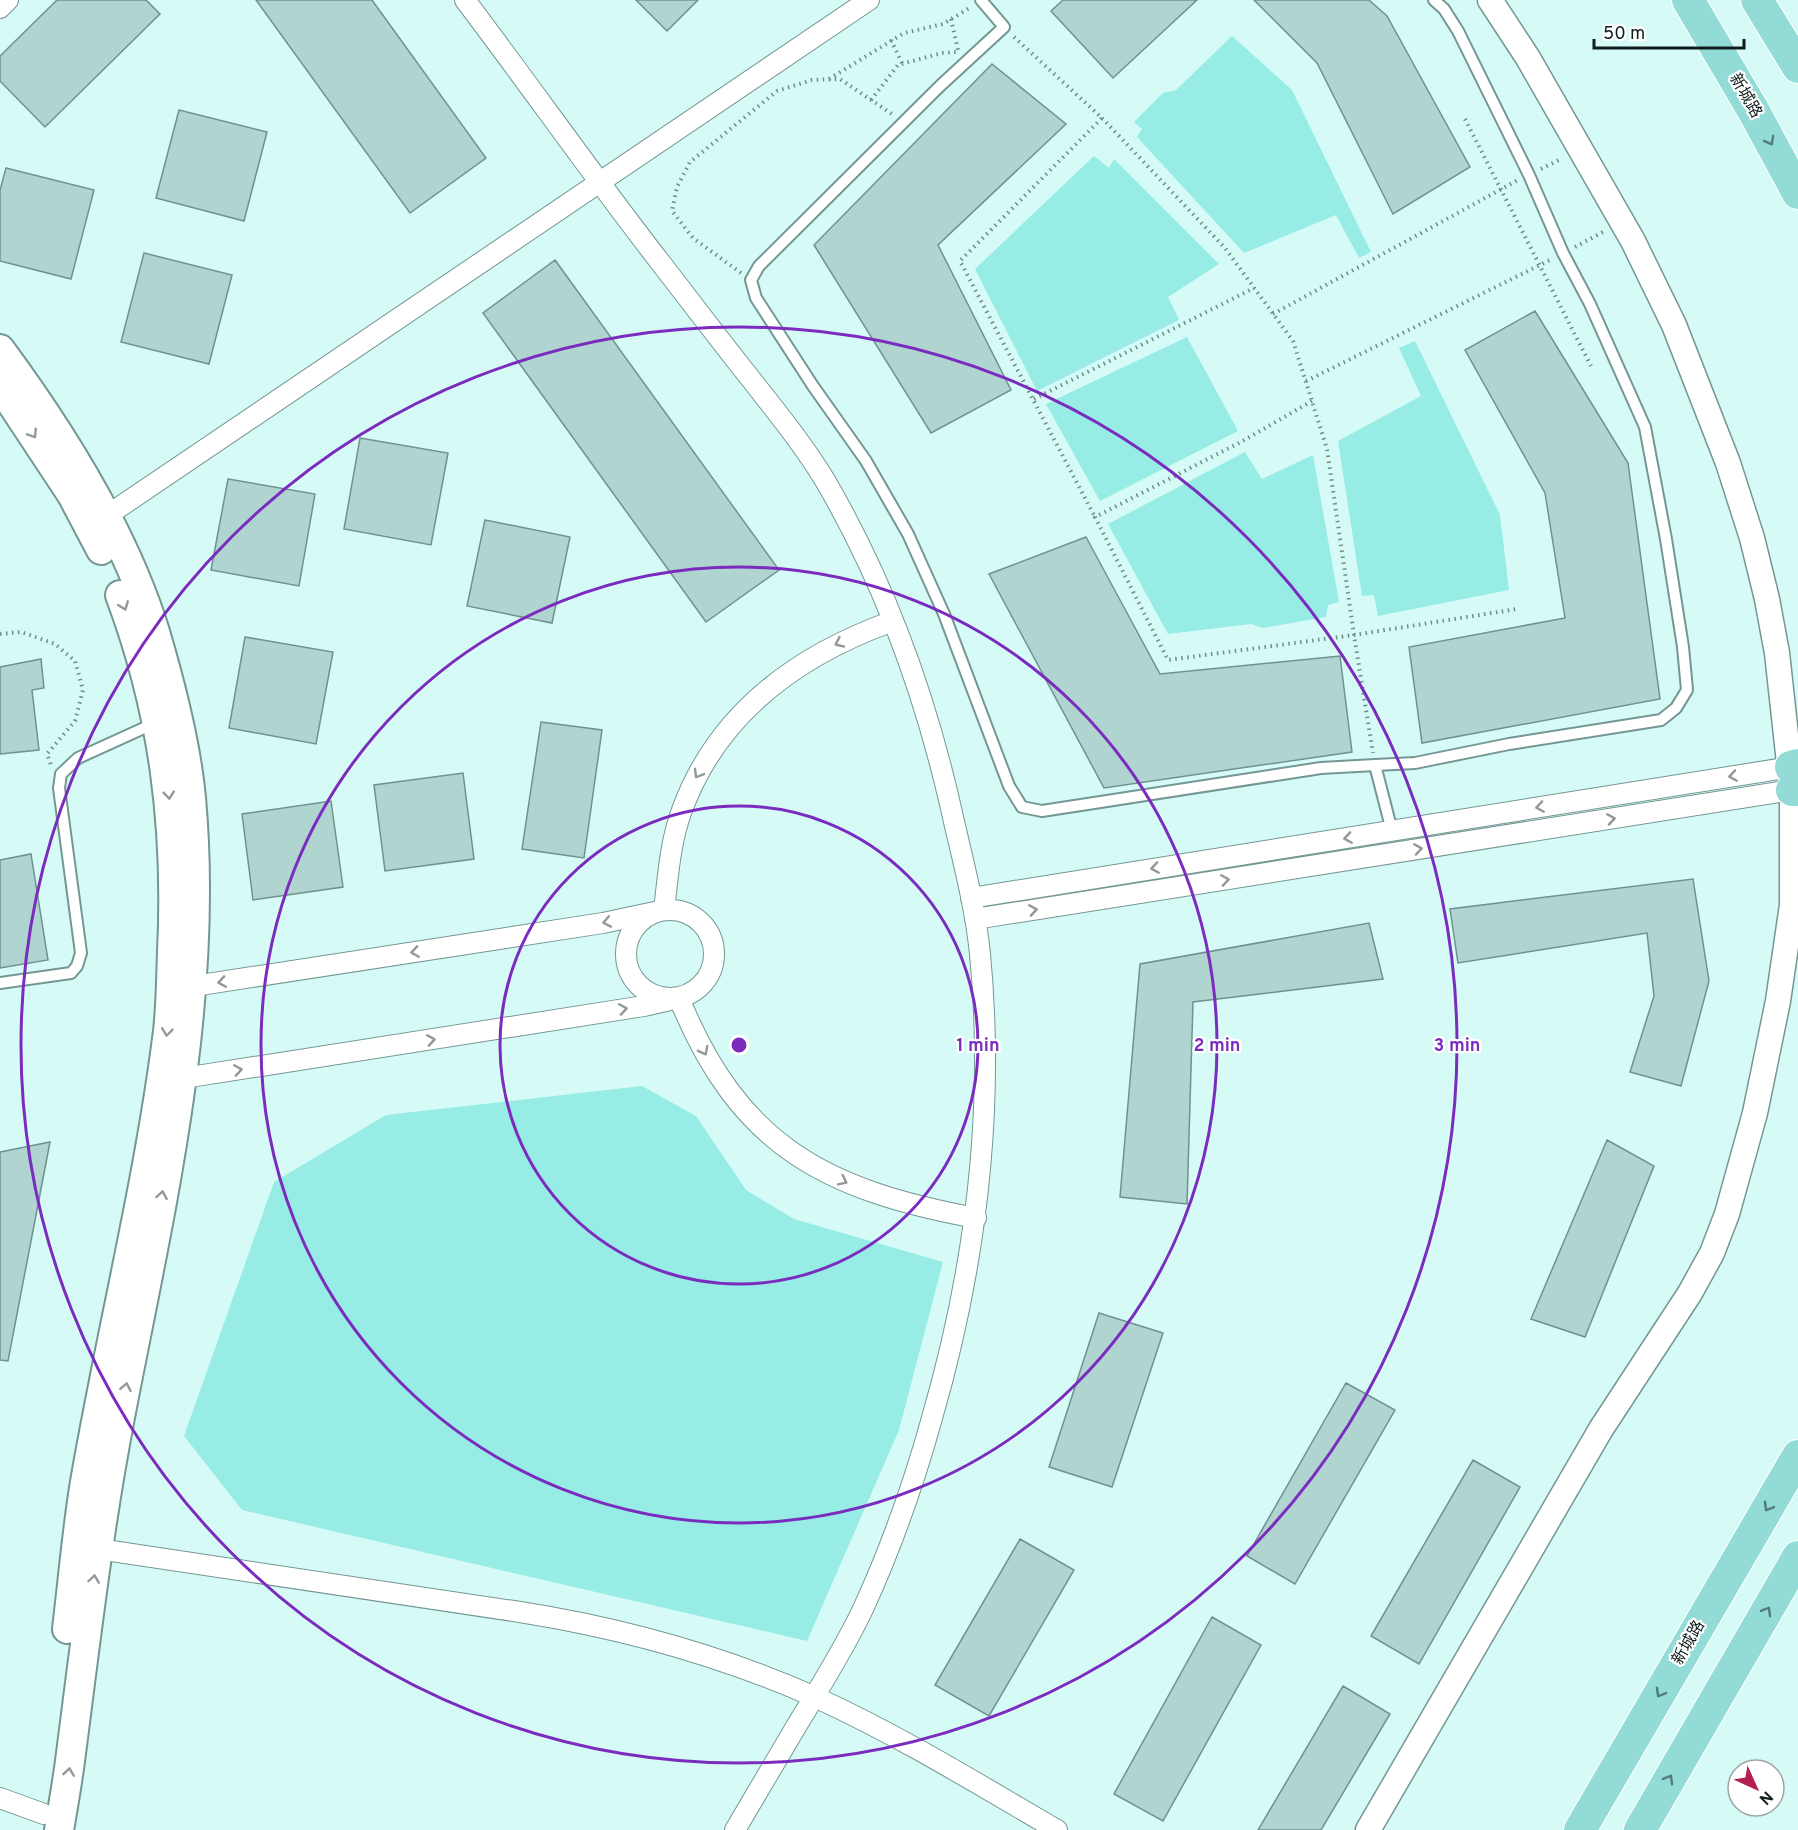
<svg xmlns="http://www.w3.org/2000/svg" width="1798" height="1830" font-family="Overpass,'Noto Sans SC',sans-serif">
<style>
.green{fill:#97ece5}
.building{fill:#b0d4d0;stroke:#6f928e;stroke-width:1.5}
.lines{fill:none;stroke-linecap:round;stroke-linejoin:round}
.service-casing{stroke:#749793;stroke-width:14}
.minor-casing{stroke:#749793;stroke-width:22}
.tertiary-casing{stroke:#749793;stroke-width:27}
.secondary-casing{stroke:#749793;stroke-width:32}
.primary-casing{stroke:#fff;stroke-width:34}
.path{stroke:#728b88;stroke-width:4;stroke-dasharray:1.5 4.5;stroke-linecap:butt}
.service{stroke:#fff;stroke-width:10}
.minor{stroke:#fff;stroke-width:20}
.tertiary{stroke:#fff;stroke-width:24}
.secondary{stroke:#fff;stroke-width:28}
.primary{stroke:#92dbd6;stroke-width:32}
.oneway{stroke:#507c79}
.oneway2{stroke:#939999}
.ring{fill:none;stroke:#7b2cbf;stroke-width:3}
.labels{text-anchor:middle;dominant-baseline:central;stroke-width:4.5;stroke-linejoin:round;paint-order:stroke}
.street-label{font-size:16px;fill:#0f1d1c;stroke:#fff}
.centre{fill:#7b2cbf;stroke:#fff;stroke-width:3}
.ring-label{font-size:18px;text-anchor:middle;font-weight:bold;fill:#7b2cbf;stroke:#fff;stroke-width:4.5;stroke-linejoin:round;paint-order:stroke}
</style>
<rect width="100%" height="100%" fill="#d6fbf7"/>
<path class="green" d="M1232,36L1292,90L1371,252L1359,258L1336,215L1244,253L1137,137L1142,129L1134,122L1163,93L1176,90Z
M1094,156L1109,168L1114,159L1219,264L1168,297L1179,320L1037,391L975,269Z
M1187,337L1238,431L1100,501L1046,404Z
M1415,341L1500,515L1509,590L1378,616L1374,595L1362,596L1338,441L1421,396L1399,348Z
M1245,452L1262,479L1313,455L1339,602L1328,605L1326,617L1263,628L1251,624L1168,634L1108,524Z
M642,1086L696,1116L746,1190L794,1219L943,1262L899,1430L807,1641L242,1510L184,1436L274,1182L386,1115Z"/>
<path class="building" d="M57,0H146L160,14L45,127L0,81V56Z
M256,0H372L486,158L410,213Z
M636,0H698L667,31Z
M1063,0H1197L1113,78L1051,11Z
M1254,0H1369L1387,16L1470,167L1393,214L1317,63Z
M992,64L1066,124L938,245L1011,390L931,433L814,245Z
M179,110L267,132L244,221L156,198Z
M6,168L94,190L71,279L0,261V190Z
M144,253L232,275L209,364L121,342Z
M555,260L779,570L706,622L483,313Z
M1535,311L1628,463L1660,699L1422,743L1409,647L1565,618L1545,493L1465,350Z
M360,438L448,453L431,545L344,529Z
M228,479L315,494L299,586L211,570Z
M485,520L570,537L552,623L467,606Z
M1086,537L1160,674L1340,656L1352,752L1104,788L989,574Z
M245,637L333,652L316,744L229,728Z
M41,659L44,688L32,690L39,750L0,754V667Z
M541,722L602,730L584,858L522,849Z
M463,773L474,859L385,871L374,785Z
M331,801L343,887L253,900L242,814Z
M31,854L48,960L0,968V860Z
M1693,879L1709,981L1681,1086L1630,1072L1654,996L1647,933L1458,963L1450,909Z
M1369,923L1383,979L1193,1002L1187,1204L1120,1197L1140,964Z
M1607,1140L1654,1166L1585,1337L1531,1319Z
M50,1142L8,1361L0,1360V1152Z
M1099,1313L1163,1333L1112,1487L1049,1467Z
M1346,1383L1395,1410L1295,1584L1247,1556Z
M1473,1460L1520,1487L1419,1664L1371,1636Z
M1020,1539L1074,1570L989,1716L935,1685Z
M1212,1617L1261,1645L1163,1821L1114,1794Z
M1343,1686L1390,1714L1321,1830H1258Z"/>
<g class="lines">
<g class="service-casing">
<path id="service" d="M981,0L1004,27L941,85L759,266L751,280L756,298L813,386L866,461L908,534L944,614L1009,786L1022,807L1042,811L1321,768L1375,765L1392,831
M1375,765L1415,763L1509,744L1661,720L1676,708L1687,690L1683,647L1666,539L1645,427L1590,304L1563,253L1529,175L1458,31L1444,9L1434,0
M0,983L71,973L77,966L81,953L59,788L61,774L78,758L155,723"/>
</g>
<g class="minor-casing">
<path id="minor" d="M465,0C531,87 593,176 660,262C691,302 722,343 754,383C779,415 805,447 826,482C884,582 924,691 950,804C961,854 975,903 980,954C995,1111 976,1266 932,1418C914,1483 891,1548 863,1609C844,1649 820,1687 797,1725C776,1760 756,1795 735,1830
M0,8L8,0
M96,523L869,0
M971,898L1791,767
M626 954a44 44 0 1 1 88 0a44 44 0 1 1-88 0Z
M975,919L1792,790
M181,988L603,923L664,910C668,877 670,842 682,810C718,712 798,655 893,621
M171,1080L644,1006L679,998C739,1146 825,1190 976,1218
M85,1547L520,1612C621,1628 723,1656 817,1698C900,1736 978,1784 1057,1830
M0,1798L44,1814"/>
</g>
<g class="tertiary-casing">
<path id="tertiary" d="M1368,1830L1601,1429L1690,1293L1712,1253L1727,1214L1755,1113L1778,1001L1792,905V790L1777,653L1767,599L1752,538L1728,463L1674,325L1633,241L1528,58L1490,0"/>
</g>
<g class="secondary-casing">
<path id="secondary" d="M0,349C62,433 124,531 155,632C171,686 186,743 191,798C210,1007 159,1214 120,1417C98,1531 85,1646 70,1761C67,1784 63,1807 59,1830
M0,386L72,495L101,550
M67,1629C73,1580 77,1530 85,1482C111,1331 149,1183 168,1031C171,1005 171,978 172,952C178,827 164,712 120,595"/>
</g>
<g class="primary-casing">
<path id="primary" d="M1688,0L1753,110L1798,193
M1757,0L1798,67
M1791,767L1798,765
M1792,790H1798
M1580,1830L1798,1456
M1640,1830L1798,1557"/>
</g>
<path class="path" d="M951,19L958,50
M1014,37L1102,118L960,261L1095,517
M891,40L902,63
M829,79L904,33L943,24L971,7
M871,100L898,65L942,53L956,52
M1102,118L1225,248L1293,341L1327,449L1354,635L1373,753
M1465,119L1591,366
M1541,169L1561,159
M1575,247L1603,232
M741,273L693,238L672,211L677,187L690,162L777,91L812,80L840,79L892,114
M1273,314L1518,180
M1306,381L1550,260
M1034,399L1254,288
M1312,401L1239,443L1095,517L1168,660L1354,635L1517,609
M0,634L21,632L55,644L75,661L83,690L75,721L47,754L51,765"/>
<use href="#service" class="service"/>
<use href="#minor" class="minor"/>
<use href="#tertiary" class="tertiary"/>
<use href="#secondary" class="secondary"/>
<use href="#primary" class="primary"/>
</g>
<defs><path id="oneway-chevron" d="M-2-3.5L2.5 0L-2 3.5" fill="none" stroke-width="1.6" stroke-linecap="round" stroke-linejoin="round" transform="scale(1.5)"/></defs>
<g class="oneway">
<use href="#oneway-chevron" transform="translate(1770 141) rotate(61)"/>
<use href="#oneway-chevron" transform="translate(1768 1507) rotate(120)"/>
<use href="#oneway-chevron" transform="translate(1767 1611) rotate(-60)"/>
<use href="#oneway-chevron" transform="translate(1660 1693) rotate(120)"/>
<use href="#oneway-chevron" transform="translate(1669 1779) rotate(-60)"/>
</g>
<g class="oneway2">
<use href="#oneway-chevron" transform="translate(33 434) rotate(57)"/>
<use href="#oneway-chevron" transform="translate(124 606) rotate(69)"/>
<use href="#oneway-chevron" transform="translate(839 643) rotate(155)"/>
<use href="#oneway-chevron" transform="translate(698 774) rotate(120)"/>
<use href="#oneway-chevron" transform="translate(1733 776) rotate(171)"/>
<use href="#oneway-chevron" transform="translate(169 795) rotate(84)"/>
<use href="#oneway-chevron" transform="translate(1540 807) rotate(171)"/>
<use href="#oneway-chevron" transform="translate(1611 819) rotate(-9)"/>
<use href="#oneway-chevron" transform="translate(1348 838) rotate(171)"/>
<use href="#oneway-chevron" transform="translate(1418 849) rotate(-9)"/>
<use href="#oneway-chevron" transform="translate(1155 868) rotate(171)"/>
<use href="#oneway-chevron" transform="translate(1225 880) rotate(-9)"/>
<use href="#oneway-chevron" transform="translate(1033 910) rotate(-9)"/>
<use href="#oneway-chevron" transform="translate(607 922) rotate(169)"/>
<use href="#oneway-chevron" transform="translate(415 952) rotate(171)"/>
<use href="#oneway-chevron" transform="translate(222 982) rotate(171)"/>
<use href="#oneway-chevron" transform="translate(623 1009) rotate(-9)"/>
<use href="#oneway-chevron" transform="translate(167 1032) rotate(97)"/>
<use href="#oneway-chevron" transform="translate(431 1040) rotate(-9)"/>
<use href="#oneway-chevron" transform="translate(704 1051) rotate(62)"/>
<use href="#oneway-chevron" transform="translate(238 1070) rotate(-9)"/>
<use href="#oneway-chevron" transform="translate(843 1181) rotate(26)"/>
<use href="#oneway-chevron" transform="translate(162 1195) rotate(-80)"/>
<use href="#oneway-chevron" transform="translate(126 1387) rotate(-79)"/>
<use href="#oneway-chevron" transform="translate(94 1579) rotate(-82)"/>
<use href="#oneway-chevron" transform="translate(69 1772) rotate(-81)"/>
</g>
<g class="ring">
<circle cx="739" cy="1045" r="239"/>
<circle cx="739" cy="1045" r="478"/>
<circle cx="739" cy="1045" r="718"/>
</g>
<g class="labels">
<g class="street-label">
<text transform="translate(1745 96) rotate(60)">新城路</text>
<text transform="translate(1689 1643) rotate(-60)">新城路</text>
</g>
</g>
<circle cx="739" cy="1045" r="9" class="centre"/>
<g class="ring-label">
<text x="978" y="1051">1 min</text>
<text x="1217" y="1051">2 min</text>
<text x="1457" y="1051">3 min</text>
</g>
<g transform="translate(1756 1788) rotate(135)"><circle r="28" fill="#ffffff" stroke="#9fa5a4" stroke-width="1.5"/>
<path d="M0-4.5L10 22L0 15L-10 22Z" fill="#b2214f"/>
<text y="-9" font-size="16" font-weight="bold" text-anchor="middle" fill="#0f1d1c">N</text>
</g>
<path d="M1594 39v9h150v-9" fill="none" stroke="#0f1d1c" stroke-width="3"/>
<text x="1603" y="39" font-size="18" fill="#0f1d1c" stroke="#ffffff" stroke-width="4.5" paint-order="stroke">50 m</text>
</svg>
